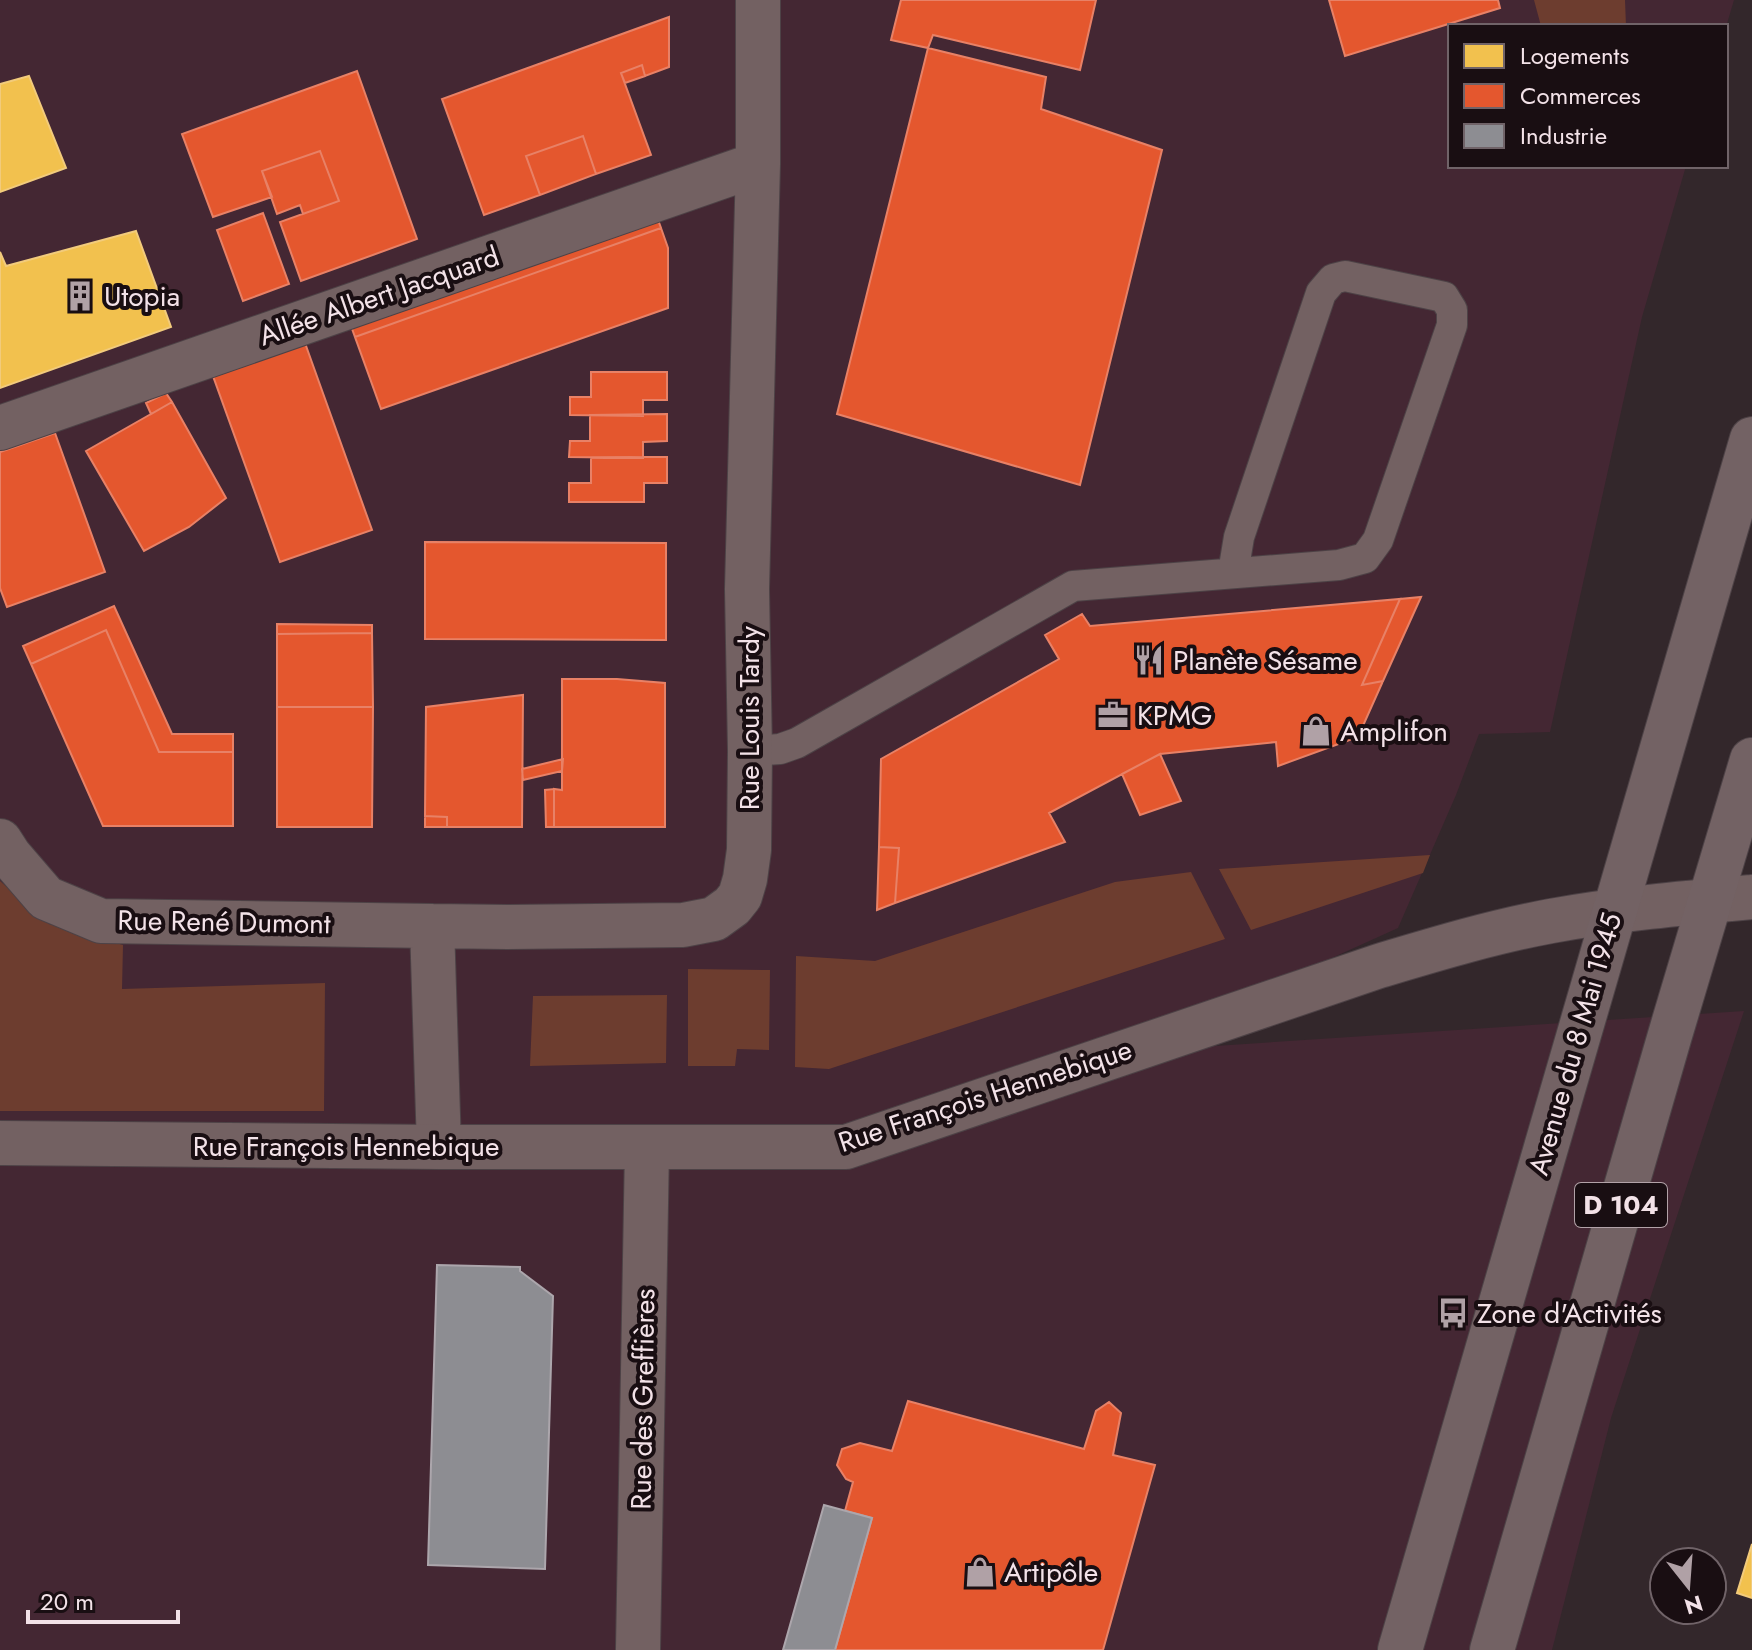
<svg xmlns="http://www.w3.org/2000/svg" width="1752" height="1650" font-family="Jost,sans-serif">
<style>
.built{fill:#442733}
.green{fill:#6d3d2f}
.homes{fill:#f2c14e;stroke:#f2cb7c;stroke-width:2}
.shops{fill:#e4572e;stroke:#e88166;stroke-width:2}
.industry{fill:#8d8d92;stroke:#aca6ac;stroke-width:2}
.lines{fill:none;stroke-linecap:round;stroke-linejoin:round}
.service-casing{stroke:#4d4246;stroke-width:32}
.minor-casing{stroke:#4d4246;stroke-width:46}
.tertiary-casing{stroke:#4d4246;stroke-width:46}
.primary-casing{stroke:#4d4246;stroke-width:46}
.service{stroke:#736162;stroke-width:30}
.minor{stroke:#736162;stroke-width:44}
.tertiary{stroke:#736162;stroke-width:44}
.primary{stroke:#736264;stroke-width:44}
.labels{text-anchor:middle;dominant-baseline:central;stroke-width:8;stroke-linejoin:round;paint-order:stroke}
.shield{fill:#190e12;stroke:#b2a2a8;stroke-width:2}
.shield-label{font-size:26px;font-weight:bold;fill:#f3e2e8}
.poi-label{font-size:28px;fill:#f3e2e8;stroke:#190e12;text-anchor:start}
.street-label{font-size:28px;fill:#f3e2e8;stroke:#190e12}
</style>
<rect width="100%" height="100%" fill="#33272b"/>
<path class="built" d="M0,0H1734L1726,27L1450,26V166H1686L1642,317L1550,732L1479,734L1456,795L1398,928L1124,1052L1744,1011L1611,1418L1552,1650H0Z"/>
<path class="green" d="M1534,0H1625L1626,26H1541Z
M1430,855L1423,873L1251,930L1219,869Z
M1191,872L1225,939L829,1069L795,1067L796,956L875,961L1115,882Z
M0,881L49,924L123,945L122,989L325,983L324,1111H0Z
M688,969L770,970L769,1050L737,1049L735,1066H688Z
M667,995L666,1063L530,1066L533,996Z"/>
<path class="homes" d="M29,76L66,168L0,192V84Z
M136,231L171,327L0,388V252L6,266Z
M1752,1544V1598L1737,1593Z"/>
<path class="shops" d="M901,0H1096L1080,70L933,35L928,48L891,40Z
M1329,0H1498L1500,8L1345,56Z
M669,17V67L645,76L642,65L621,73L651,155L596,174L583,136L526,156L540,195L484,215L442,99Z
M928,48L1046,77L1041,109L1162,150L1080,485L837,414Z
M642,65L645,76L625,83L621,73Z
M357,71L417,239L301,281L280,222L339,201L320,151L262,171L272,197L213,217L182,134Z
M583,136L596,174L540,195L526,156Z
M320,151L339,201L303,214L300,205L277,214L262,171Z
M263,213L289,284L243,301L217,230Z
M657,217L661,228L355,337L351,326Z
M661,228L668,248V308L381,409L355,337Z
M305,343L372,530L280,562L213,376Z
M591,372H667V400H643V416L570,415V397H591Z
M166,393L172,402L151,414L146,403Z
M172,402L226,498L189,527L144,551L86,451Z
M667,414V441L643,442V458L569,457L570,441H590V415Z
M55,433L105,572L7,607L0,588V452Z
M643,457H667V483H644V502H569V483H591V458Z
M425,542L666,543V640L425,639Z
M1421,597L1383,681L1362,685L1400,599Z
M1400,599L1362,685L1383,681L1358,737L1278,766L1276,742L1160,754L1049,813L1065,842L895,903L899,848L879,847L881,759L1059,659L1045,635L1082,614L1090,626Z
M114,606L172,734H233V752H159L106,630L31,664L23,646Z
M277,624L372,625V633L277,634Z
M106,630L159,752H233V826H103L31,664Z
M372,633L373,707H277V634Z
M562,679H617L665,683V827H554V789L562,790Z
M523,695L522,827H447V817L425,816L426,707Z
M277,707H373L372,827H277Z
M1160,754L1181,801L1140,815L1122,774Z
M563,759L562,771L523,780L522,769Z
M554,789V827H546L545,790Z
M425,816L447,817V827H425Z
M879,847L899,848L895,903L877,910Z
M908,1401L1084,1449L1096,1411L1109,1402L1121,1413L1113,1455L1155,1465L1103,1650H835L872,1518L845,1511L853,1482L846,1479L837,1465L842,1449L860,1443L892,1451Z"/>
<path class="industry" d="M437,1265L520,1267V1271L553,1296L545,1569L428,1565Z
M824,1505L872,1518L835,1650H783Z"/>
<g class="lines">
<g class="service-casing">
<path id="service" d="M750,751L780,749L797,743L1073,586L1339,565L1365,558L1378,540L1452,325V310L1444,297L1345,276L1333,279L1321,293L1239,537L1233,573"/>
</g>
<g class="minor-casing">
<path id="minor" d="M0,428L758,164
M0,841L9,855L46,898L101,921L432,926
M439,1147L432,926L508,927L683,925L714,919L732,906L740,896L745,879L749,850L750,751L747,589L758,164V0
M638,1650L647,1148"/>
</g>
<g class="tertiary-casing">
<path id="tertiary" d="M0,1143L439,1147H846L1379,966C1436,949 1492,932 1551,921C1617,909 1685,903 1752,897"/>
</g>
<g class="primary-casing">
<path id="primary" d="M1400,1650L1752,439
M1492,1650L1670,1035L1752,760"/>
</g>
<use href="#service" class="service"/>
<use href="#minor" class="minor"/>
<use href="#tertiary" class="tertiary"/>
<use href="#primary" class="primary"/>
</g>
<defs>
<g id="building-bare" transform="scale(2.4)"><path d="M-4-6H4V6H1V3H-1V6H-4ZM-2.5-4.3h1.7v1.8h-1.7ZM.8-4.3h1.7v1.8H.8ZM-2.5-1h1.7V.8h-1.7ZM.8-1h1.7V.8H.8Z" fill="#b0a1a6" stroke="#190e12" stroke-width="2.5" paint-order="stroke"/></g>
<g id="restaurant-bare" transform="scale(2.4)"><path d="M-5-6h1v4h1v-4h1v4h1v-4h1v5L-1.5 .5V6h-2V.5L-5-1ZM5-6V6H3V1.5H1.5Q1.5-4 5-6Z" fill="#b0a1a6" stroke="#190e12" stroke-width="2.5" paint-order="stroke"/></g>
<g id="office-bare" transform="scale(2.4)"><path d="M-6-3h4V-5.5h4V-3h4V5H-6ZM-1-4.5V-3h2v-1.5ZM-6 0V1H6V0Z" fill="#b0a1a6" stroke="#190e12" stroke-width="2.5" paint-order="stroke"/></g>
<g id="shop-bare" transform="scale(2.4)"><path d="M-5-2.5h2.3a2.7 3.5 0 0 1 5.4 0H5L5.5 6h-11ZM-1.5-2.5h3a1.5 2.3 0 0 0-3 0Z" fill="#b0a1a6" stroke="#190e12" stroke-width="2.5" paint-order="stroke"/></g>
<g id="bus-bare" transform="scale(2.4)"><path d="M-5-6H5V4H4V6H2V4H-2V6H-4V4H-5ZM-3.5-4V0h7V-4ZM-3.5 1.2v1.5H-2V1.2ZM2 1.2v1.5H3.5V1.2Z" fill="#b0a1a6" stroke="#190e12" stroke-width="2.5" paint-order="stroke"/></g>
</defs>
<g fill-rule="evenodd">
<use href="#building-bare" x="80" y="296"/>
<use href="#restaurant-bare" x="1149" y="660"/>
<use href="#office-bare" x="1113" y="715"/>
<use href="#shop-bare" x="1316" y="731"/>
<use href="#bus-bare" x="1453" y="1313"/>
<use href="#shop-bare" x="980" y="1572"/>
</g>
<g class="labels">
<rect class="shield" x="1575" y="1183" width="92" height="44" rx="6"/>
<g class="shield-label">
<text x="1621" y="1205">D 104</text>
</g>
<g class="poi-label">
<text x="104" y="296">Utopia</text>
<text x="1173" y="660">Planète Sésame</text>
<text x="1137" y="715">KPMG</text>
<text x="1340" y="731">Amplifon</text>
<text x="1477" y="1313">Zone d'Activités</text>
<text x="1004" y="1572">Artipôle</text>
</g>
<g class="street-label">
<text transform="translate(379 296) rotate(-19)">Allée Albert Jacquard</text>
<text transform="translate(749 718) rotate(-90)">Rue Louis Tardy</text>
<text transform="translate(224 922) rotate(1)">Rue René Dumont</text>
<text transform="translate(1575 1044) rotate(-74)">Avenue du 8 Mai 1945</text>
<text transform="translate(985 1096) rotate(-18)">Rue François Hennebique</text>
<text x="346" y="1146">Rue François Hennebique</text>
<text transform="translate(643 1399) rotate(-89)">Rue des Greffières</text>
</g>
</g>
<rect x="1448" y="24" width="280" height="144" fill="#190e12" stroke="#706368" stroke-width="2"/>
<rect x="1464" y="44" width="40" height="24" fill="#f2c14e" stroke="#706368" stroke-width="2"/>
<text x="1520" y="64" font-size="24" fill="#f3e2e8">Logements</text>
<rect x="1464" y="84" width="40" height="24" fill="#e4572e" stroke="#706368" stroke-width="2"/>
<text x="1520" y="104" font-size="24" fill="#f3e2e8">Commerces</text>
<rect x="1464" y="124" width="40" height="24" fill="#8d8d92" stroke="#706368" stroke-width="2"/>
<text x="1520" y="144" font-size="24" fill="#f3e2e8">Industrie</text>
<g transform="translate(1688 1586) rotate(163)"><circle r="38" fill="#190e12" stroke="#706368" stroke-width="2"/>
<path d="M0-6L14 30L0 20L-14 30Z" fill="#b0a1a6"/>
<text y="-12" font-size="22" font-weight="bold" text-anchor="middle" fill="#f3e2e8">N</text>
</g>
<path d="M28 1610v12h150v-12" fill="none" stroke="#f3e2e8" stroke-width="4"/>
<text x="40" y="1610" font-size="24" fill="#f3e2e8" stroke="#190e12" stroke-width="6" paint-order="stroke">20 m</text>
</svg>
